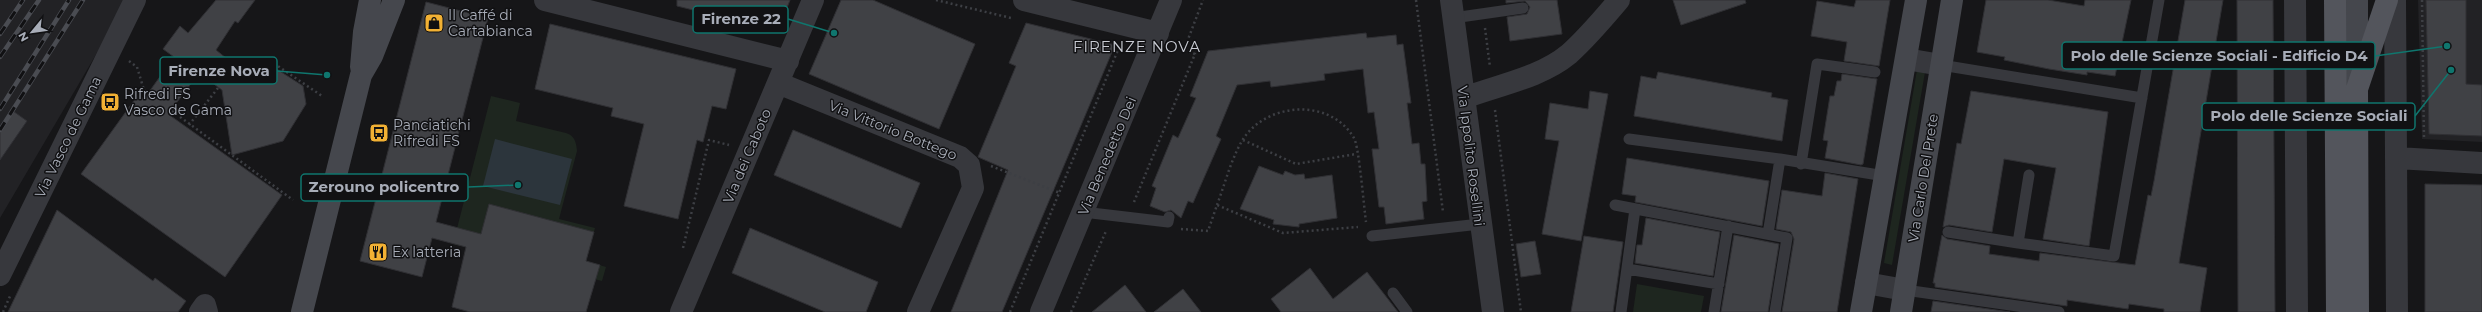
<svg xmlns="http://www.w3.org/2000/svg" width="2482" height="312" font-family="Montserrat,sans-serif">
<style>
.built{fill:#222225}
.green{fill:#1e261f}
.water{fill:#2c353c}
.building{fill:#404145;stroke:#303034}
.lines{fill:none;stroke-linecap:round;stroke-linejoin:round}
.path{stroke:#3d3f44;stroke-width:2.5;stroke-dasharray:2 3;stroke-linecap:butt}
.lane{stroke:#37383d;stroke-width:11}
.street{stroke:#37383d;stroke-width:22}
.secondary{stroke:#45474d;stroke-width:22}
.primary{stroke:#53555c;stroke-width:22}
.rail-casing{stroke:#4a4c52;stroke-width:4.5}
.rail{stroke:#111113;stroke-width:3;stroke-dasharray:9;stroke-linecap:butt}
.labels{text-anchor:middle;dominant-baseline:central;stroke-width:3;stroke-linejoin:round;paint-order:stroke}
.poi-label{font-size:14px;fill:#a8adb8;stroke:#111113;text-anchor:start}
.street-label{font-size:14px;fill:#a8adb8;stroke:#111113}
.neighbourhood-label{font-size:15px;letter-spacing:1px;fill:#c9ccd4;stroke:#111113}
.leader{fill:none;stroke:#0f766e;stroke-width:1.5}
.callout-dot{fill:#0f766e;stroke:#111113;stroke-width:1.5}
.callout{fill:#111113;stroke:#0f766e;stroke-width:1.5}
.callout-label{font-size:15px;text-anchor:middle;font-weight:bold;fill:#a8adb8}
</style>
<rect width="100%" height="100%" fill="#161618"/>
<path class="built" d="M0,0H128L0,218Z
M2418,0H2482V142L2422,139Z"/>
<path class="green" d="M1917,70L1925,72L1892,265L1884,263Z
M491,96L520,103L516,121L566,133C575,136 576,142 577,151L559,219L595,228L586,261L606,267L602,281L453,244Z
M1637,284L1704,296L1701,312H1633Z"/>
<path class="water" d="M495,139L572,159L560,205L483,186Z"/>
<path class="building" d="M216,0H255L238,23L235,21L216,50L237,67L264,61L303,86L306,104L283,141L232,155L222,90L199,73L168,114L282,195L225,277L81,174L138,95L144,99L174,57L163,49L180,26L188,33Z
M677,0H790L778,31L677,6Z
M841,0H873L975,44L939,129L809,74Z
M1506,0H1557L1562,34L1510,41L1507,17L1527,14L1530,7L1525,1L1506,3Z
M1673,0H1745L1746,3L1681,25Z
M1856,0H1890L1879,66L1844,61L1847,42L1811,36L1817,1L1854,7Z
M1986,0H2048L2084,6L2085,0H2131L2115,76L2087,72V75L2049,69L2004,60L2005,57L1977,52Z
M2185,0H2223L2179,263L2207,268L2200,312H2164V309L2129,304L2128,309L2067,300V306L1935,287V283H1933L1942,235L1947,239L1990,246L1989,254L2039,261L2040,253L2135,265L2148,195L2151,196L2154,181Z
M2237,0H2273L2275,312H2238Z
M2426,0H2466V84L2482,85V136L2429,134Z
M426,2L488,18L436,222L481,234L489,204L594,232L586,261L600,265L586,312H470L452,307L466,247L432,238L422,277L360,261Z
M1026,23L1115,45L1002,312H951L1008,170L978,157L1016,66L1009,63Z
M550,24L736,69L726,109L712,106L703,142L697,140L678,219L624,206L644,124L611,116L613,108L535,89Z
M1366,33L1367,38L1396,35L1397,45L1403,44L1411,103H1407L1412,144L1419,143L1421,164H1425L1427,201L1422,202L1424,219L1386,224L1384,207H1379L1372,149H1379L1374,112L1368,113L1363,69L1324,74L1325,80L1271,87L1270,81L1237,85L1216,136L1221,139L1193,203L1188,201L1181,218L1171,210L1165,212L1150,206L1156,188L1152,186L1173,135L1178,138L1196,98L1190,96L1208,51Z
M1658,72L1772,93L1771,97L1788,100L1782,141L1634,116L1641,76L1656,79Z
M1842,74L1877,79L1863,164L1861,165L1825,158L1828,141L1823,140L1830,96H1834L1837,81H1841Z
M1590,91L1608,94L1581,241L1542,234L1559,141L1545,139L1550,103L1588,109Z
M1971,91L2108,112L2089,246L2043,239L2056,168L2004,159L1992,232L1949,225L1943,227L1957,143L1961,144Z
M13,111L27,121L0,160V130Z
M793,130L920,183L901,228L774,175Z
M1627,158L1769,181L1762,226L1635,202L1636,196L1622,194Z
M1259,166L1283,175L1285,171L1295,175L1304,174L1305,179L1332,175L1337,218L1299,224V227L1273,224L1274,220L1240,209Z
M1825,173L1858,179L1837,312H1782L1794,239L1791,232L1776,229L1782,190L1822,196Z
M2425,184L2482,185V312H2425Z
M57,210L153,281L155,278L186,301L178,312H8Z
M1646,218L1720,232L1713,276L1635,263L1637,245H1642Z
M750,228L878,282L866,312H825L732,273Z
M1734,235L1779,244L1768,312H1721Z
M1584,236L1623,242L1613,312H1571Z
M1535,241L1541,274L1521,277L1516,244Z
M1310,268L1333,299L1367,272L1398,312H1281L1271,299Z
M1125,285L1146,312H1092Z
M1183,289L1201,312H1154Z
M1933,301L2010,312H1931Z"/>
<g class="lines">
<path class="path" d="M936,0L1011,18
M1416,0L1443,212
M2422,0L2424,139
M1485,28L1490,67
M129,61L137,67L144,90L147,92
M236,63L266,58L322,96
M1495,110L1521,312
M172,111L293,200
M189,125L218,88
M1243,140L1296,164L1356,154
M991,166L1060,193
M1134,202L1195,54L1184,50L1203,0
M1217,205C1225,184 1233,152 1246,135C1272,102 1331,99 1354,138C1359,146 1364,208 1366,222
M1181,229L1208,231L1217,205L1283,233L1358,227
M683,248L709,140L729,145
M3,312L11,294
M1010,312L1120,45
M1071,312L1106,231"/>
<path class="lane" d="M1453,18L1523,8
M1941,65L2142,98
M1629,139L1780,159L1885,176
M1801,164L1817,64L1875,72
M2029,175L2018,243L2114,256L2159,0
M1615,205L1787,238L1775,312
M1083,212L1168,222L1169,217
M1948,232L2018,243
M1768,234L1780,159
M1372,236L1480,224
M1627,269L1719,284
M1905,290L2059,312
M1393,293L1407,312
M1621,312L1635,209
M1714,312L1728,226"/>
<path class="street" d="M545,0L788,61
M1024,0L1158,33
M1451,0L1493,312
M2295,0L2297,312
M2395,0L2397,312
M1906,59L1941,65
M778,83L960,157L969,165L973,188L918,312
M1464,98C1498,85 1540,78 1569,54C1587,38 1603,19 1619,0
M2397,158L2482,163
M0,275L135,0
M1866,283L1905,290
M200,312L205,305L207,312
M681,312L813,0
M1041,312L1171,0"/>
<path class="secondary" d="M2357,0V86
M361,67L364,32L370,0
M302,312L361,75L372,56L394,0
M1861,312L1916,0
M1901,312L1952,0"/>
<path class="primary" d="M2335,0L2337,312
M2358,312L2357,89L2387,0"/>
<g class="rail-casing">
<path id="rail" d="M0,34L23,0
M0,57L39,0
M0,109L69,0
M0,130L83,0"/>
</g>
<use href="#rail" class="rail"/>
</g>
<defs>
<g id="shop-square" transform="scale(1)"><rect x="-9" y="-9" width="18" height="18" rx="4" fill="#f2b134" stroke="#111113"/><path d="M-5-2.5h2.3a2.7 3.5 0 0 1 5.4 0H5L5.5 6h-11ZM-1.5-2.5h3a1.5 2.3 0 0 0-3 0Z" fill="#111"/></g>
<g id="bus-square" transform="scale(1)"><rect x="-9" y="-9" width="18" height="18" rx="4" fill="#f2b134" stroke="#111113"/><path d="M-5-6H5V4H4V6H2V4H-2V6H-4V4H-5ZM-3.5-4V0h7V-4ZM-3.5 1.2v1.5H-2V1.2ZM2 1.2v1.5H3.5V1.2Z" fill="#111"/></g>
<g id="restaurant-square" transform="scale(1)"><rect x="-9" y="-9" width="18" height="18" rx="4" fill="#f2b134" stroke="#111113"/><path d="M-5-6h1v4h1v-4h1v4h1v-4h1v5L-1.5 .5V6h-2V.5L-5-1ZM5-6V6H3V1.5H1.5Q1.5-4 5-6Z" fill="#111"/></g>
</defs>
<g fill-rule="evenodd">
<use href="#shop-square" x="434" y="23"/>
<use href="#bus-square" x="110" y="102"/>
<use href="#bus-square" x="379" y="133"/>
<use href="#restaurant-square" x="378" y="252"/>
</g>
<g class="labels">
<g class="poi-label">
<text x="448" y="15">Il Caffé di<tspan x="448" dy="16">Cartabianca</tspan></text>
<text x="124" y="94">Rifredi FS<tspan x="124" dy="16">Vasco de Gama</tspan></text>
<text x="393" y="125">Panciatichi<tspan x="393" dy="16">Rifredi FS</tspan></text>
<text x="392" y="252">Ex latteria</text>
</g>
<g class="street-label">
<text transform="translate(893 130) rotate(22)">Via Vittorio Bottego</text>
<text transform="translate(68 137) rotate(-64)">Via Vasco de Gama</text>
<text transform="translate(747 156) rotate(-67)">Via dei Caboto</text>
<text transform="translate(1107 156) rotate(-67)">Via Benedetto Dei</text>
<text transform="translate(1471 156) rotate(83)">Via Ippolito Rosellini</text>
<text transform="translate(1923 178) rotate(-81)">Via Carlo Del Prete</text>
</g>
<g class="neighbourhood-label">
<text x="1137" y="46">FIRENZE NOVA</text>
</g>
</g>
<path class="leader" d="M834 33L788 19M2447 46L2375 56M327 75L277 71M2451 70L2415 116M518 185L468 187"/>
<g class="callout-dot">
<circle cx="834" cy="33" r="4"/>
<circle cx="2447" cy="46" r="4"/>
<circle cx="327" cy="75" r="4"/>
<circle cx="2451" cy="70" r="4"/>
<circle cx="518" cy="185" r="4"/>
</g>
<g class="callout">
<rect x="693" y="6" width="95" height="27" rx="4"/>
<rect x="2062" y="42" width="313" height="27" rx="4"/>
<rect x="160" y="57" width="117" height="27" rx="4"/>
<rect x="2202" y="103" width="213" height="27" rx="4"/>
<rect x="301" y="174" width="167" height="27" rx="4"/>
</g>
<g class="callout-label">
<text x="741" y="24">Firenze 22</text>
<text x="2219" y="61">Polo delle Scienze Sociali - Edificio D4</text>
<text x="219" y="76">Firenze Nova</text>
<text x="2309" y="121">Polo delle Scienze Sociali</text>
<text x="384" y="192">Zerouno policentro</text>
</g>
<g transform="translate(32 32) rotate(241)" stroke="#111113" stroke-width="3" paint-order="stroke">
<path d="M0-3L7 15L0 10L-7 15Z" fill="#a8adb8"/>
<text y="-6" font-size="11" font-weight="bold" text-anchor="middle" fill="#a8adb8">N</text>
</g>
</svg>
